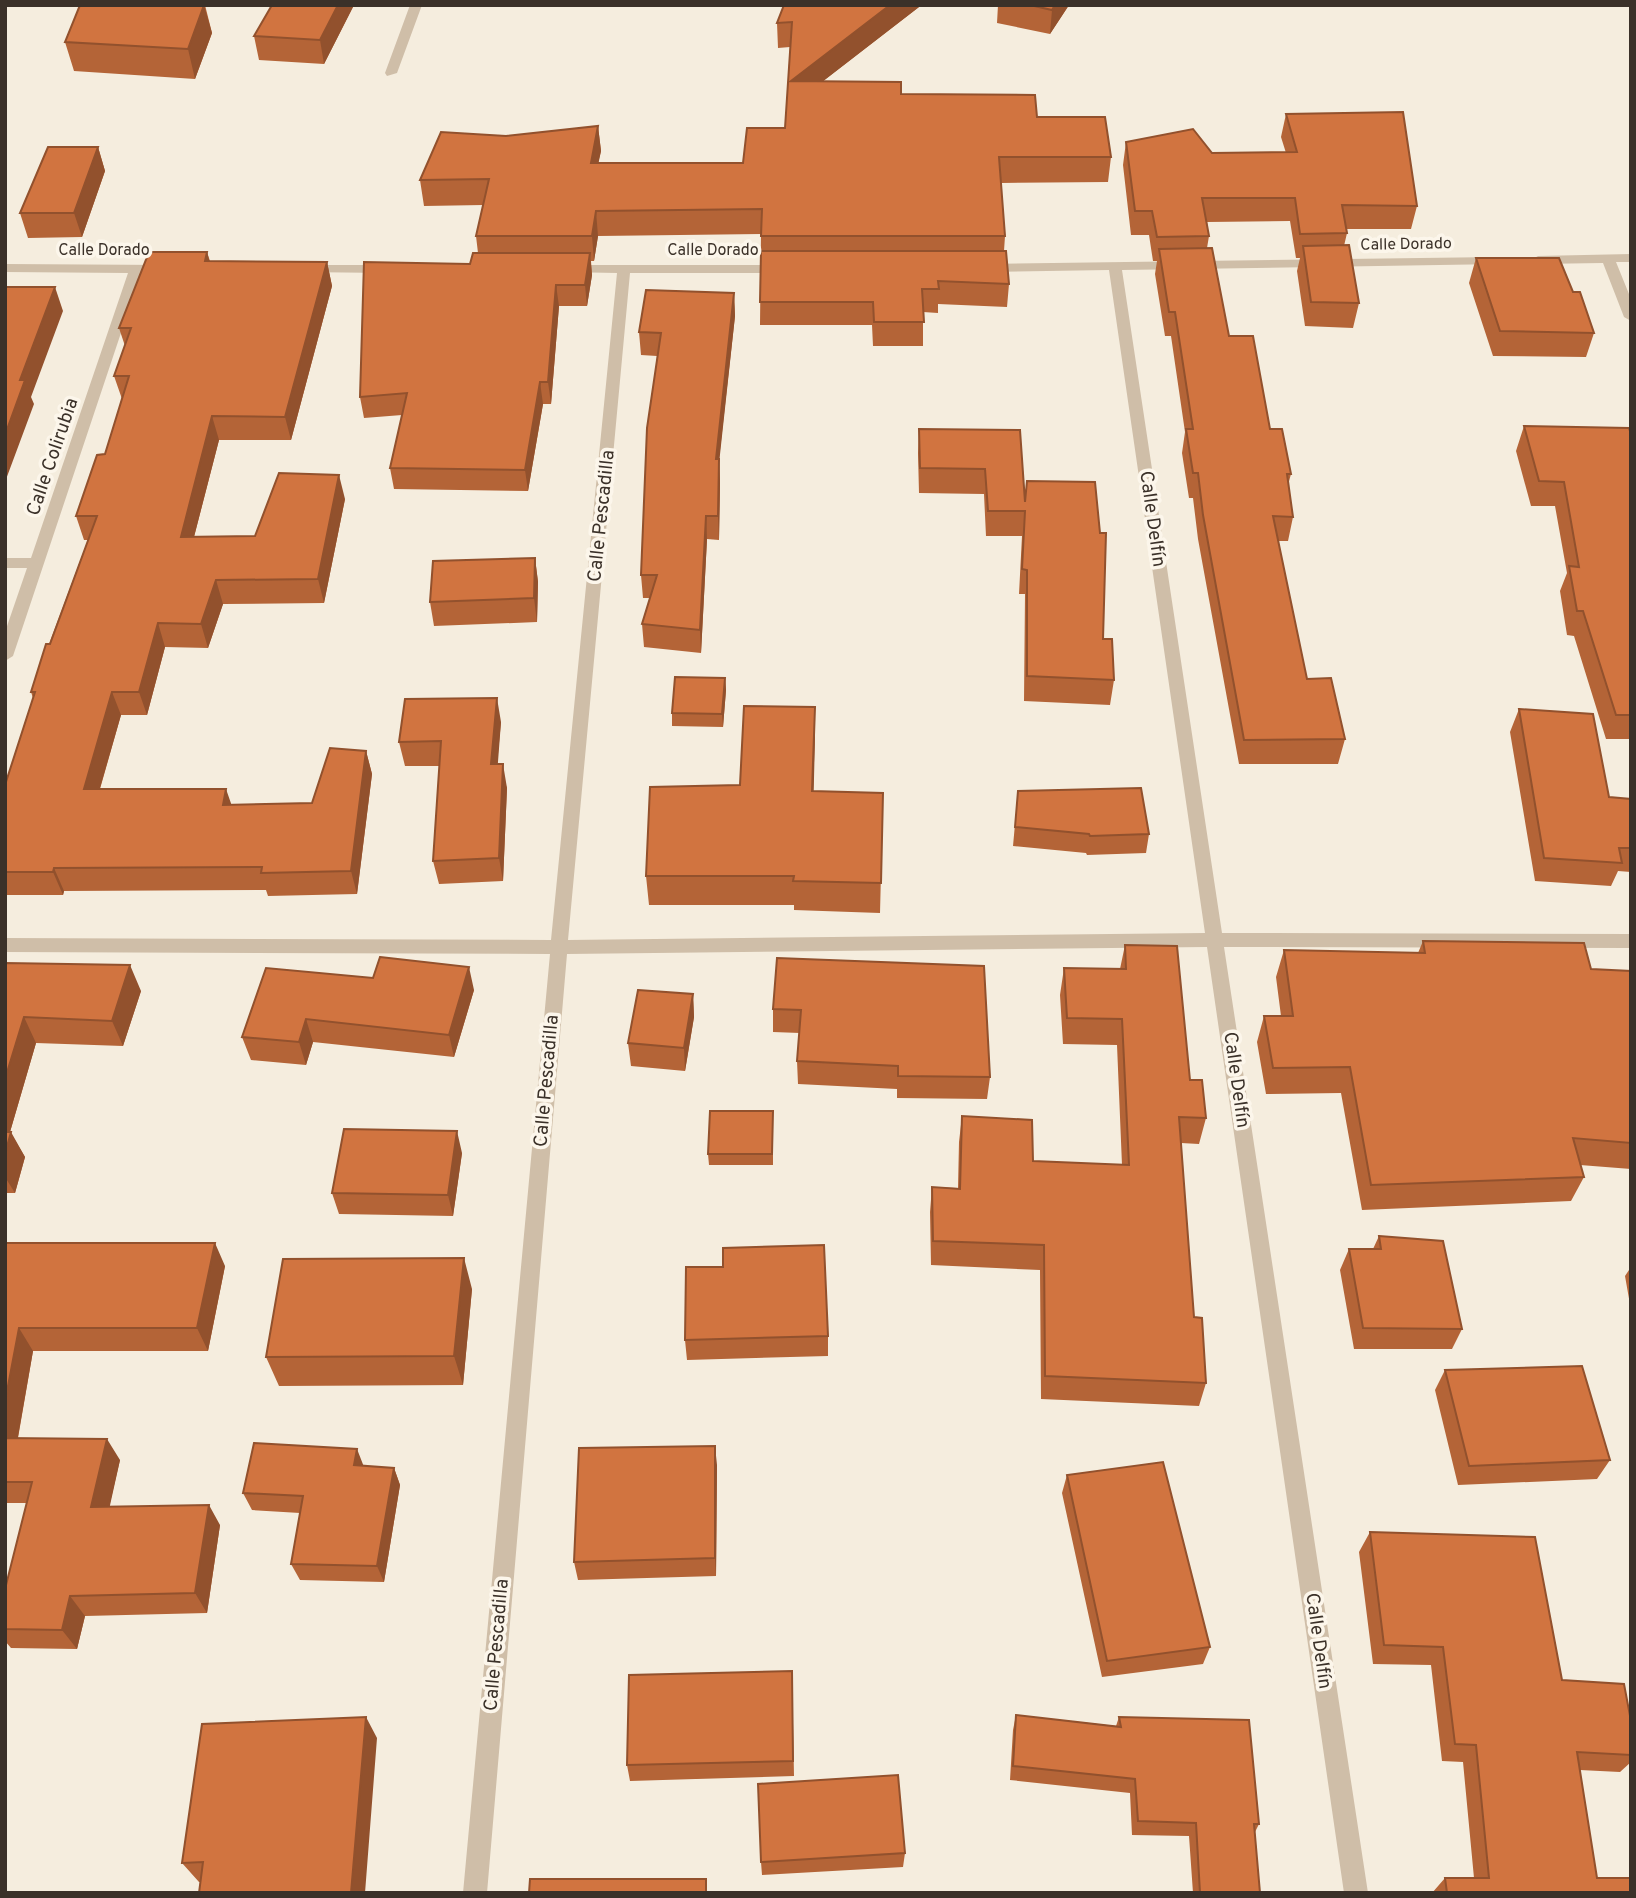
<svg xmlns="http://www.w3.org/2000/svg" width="1636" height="1898" font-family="Overpass,sans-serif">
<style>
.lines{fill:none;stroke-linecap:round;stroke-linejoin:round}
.street{fill:#cfbea8;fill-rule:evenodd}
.wall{fill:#b46437}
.shaded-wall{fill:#92512d}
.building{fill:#d17440;stroke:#92512d;stroke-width:2}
.labels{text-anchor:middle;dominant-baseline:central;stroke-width:7;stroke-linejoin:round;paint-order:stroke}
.far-street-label{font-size:16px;fill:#3b3129;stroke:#fcf6eb}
.street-label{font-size:19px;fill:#3b3129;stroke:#fcf6eb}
</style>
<rect width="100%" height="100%" fill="#f5edde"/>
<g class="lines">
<path class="street" d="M410,5H422L397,73L387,76L385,73Z
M1631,254V262H1616L1631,299V321L1624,317L1603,263L1538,264L1531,260L1538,256Z
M1496,257L1501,258V264L1122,270L1222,933L1631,934V948L1224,947L1368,1893H1344L1207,947L567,954L487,1893H463L550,954L5,952V938L551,940L617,273L564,272V266L569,265H782L789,269L782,273H630L568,940L1205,933L1109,270L985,272L978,268L985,264Z
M5,264L166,265L173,269L166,273H141L13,656L5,661V632L27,568H5V558H31L128,273L5,272Z
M306,265H387L394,269L387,273L301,272L299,269Z"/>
</g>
<path class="wall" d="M80,5H205L212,33L195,79L74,71L65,42Z
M354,5L324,64L259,60L254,36Z
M784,5H919V7L823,81L1037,117L1111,157L1108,182L1001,183L1005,236L1004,251L1009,284L1007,307L938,304V313L923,312V346H873L872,325H760L761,234L598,236L594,261H591L592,275L587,306H559L551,404H543L528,491L394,489L390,468L402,415L364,418L360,397L478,253L476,236L483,205L424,206L420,180L598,126L601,151L598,163H743L785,128L790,47L778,48L777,23Z
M998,5H1069L1050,34L997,23Z
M1286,114L1417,206L1411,229H1346L1347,233L1344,246L1359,303L1353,328L1305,326L1297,271L1300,258H1296L1290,221L1207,222L1209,236L1207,248L1229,336L1270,429L1291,474L1288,485L1293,517L1288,541H1278L1307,679L1345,739L1338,764H1239L1198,539L1193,498H1189L1182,453L1185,432L1171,336H1165L1155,274L1157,261H1153L1149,235H1131L1123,165L1126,142L1212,153H1286L1281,137Z
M98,147L105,171L82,237L28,238L20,213Z
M207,252L210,261L327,262L332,286L291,440H219L194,537L255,536L345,499L324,603L223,604L208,648L165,647L147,715H121L100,789L232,805L312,803L366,751L372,774L357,894L268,896L266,890L64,891L63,895H5V785L33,698L31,692L88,540H84L76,516L105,454L122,399L114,376L125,346L119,328Z
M1476,258L1573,292L1594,333L1586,357L1493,356L1469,283Z
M734,293L735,316L719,459L720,482L719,540L707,539L701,653L644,647L642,624L650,598H643L641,575L657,356L641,355L639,332Z
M1524,426L1631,434V739H1606L1574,636L1567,635L1560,591L1567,573L1555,506H1531L1516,451Z
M919,429L1020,430L1025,497L1103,639L1114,680L1110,705L1024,701L1025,594H1019L1022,536H986L984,494L919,493L918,453Z
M535,558L538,582L537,622L434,626L430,602Z
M725,678L726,690L723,727L672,726V713Z
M815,707L813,791L883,793L880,913L794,910V905H649L646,876L740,785Z
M1519,709L1609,797L1631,799V872L1618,871L1611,886L1535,881L1510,732Z
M501,722L497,764L507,788L503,881L439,884L433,861L440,766H405L399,742Z
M1018,791L1149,834L1146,853L1087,855L1086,853L1013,846Z
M1423,941L1591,969L1631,971V1169L1580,1165L1584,1177L1571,1201L1362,1210L1341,1093L1266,1094L1257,1042L1264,1016H1281L1276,977L1284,950L1418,953Z
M1125,945L1190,1080L1206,1118L1199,1144L1181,1143L1194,1317L1206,1383L1199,1406L1041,1399L1040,1270L931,1265L930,1212L932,1187L958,1188L959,1142L962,1116L1033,1161L1122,1165L1117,1045L1063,1044L1060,995L1064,968L1120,969Z
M777,958L990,1077L987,1099L897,1098V1089L798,1084L797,1061L800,1033L773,1032V1009Z
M5,963L141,991L123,1046L36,1043L10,1132L25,1157L15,1193H5Z
M266,968L474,990L454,1057L313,1042L306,1065L251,1060L242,1037Z
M693,994L694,1017L685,1071L631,1066L628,1043Z
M773,1111V1165H709L708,1154Z
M462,1153L453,1216L339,1214L332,1193Z
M1379,1236L1462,1329L1452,1349H1354L1340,1270L1349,1249H1373Z
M5,1243L225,1266L208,1351H33L18,1438L120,1460L109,1507L220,1525L207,1613L85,1616L77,1649L11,1648L5,1641V1589L27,1503H5Z
M1631,1267V1310L1625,1276Z
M472,1289L463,1385L279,1386L266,1357Z
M828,1336V1356L687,1360L685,1340Z
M1445,1370L1610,1460L1597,1479L1458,1485L1435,1390Z
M717,1465L716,1576L578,1580L574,1562Z
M364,1466L394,1468L400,1485L384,1582L300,1580L291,1564L300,1513L252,1510L243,1493Z
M1067,1475L1210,1647L1203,1664L1102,1677L1062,1493Z
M1370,1532L1562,1680L1631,1721V1762L1620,1772L1580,1770L1597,1878L1631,1893H1432L1445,1878H1474L1463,1762L1442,1761L1431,1665L1373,1664L1359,1552Z
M792,1671L794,1776L630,1781L627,1765Z
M1016,1715L1116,1726L1119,1717L1259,1824L1255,1832L1260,1893H1193L1189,1836L1132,1835L1130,1793L1010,1780L1013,1730Z
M377,1738L200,1882H199L182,1863Z
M905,1853L903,1867L762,1875L761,1862Z"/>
<path class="shaded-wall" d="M204,5L212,33L195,79L188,49Z
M338,5H354L324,64L320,40Z
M890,5H919V7L791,106V81Z
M1055,5H1069L1050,34L1052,10Z
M598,126L601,151L593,189L591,163Z
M98,147L105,171L82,237L74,213Z
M596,211L598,236L594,261L592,236Z
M207,252L213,275L205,261Z
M590,253L592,275L587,306L585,285Z
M327,262L332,286L291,440L285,417Z
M556,285L559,306L551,404L548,382Z
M55,287L63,311L31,397L34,404L5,482V435L20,380Z
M734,293L735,316L717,482L716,459Z
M540,382L543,404L528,491L525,470Z
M212,416L219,440L188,560L181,537Z
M719,459L720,482L719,540L718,516Z
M339,475L345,499L324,603L318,579Z
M706,516L707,539L701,653L700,630Z
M535,558L538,582L537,622L534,598Z
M216,580L223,604L208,648L201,624Z
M158,623L165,647L147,715L139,692Z
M725,678L726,690L723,727L722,714Z
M112,692L121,715L93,812L84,789Z
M497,698L501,722L496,788L491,764Z
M815,707V737L813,820L812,791Z
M366,751L372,774L357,894L351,871Z
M503,764L507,788L503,881L499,858Z
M226,789L234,812L223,805Z
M54,868L64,891L63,895L53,872Z
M130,965L141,991L123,1046L112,1021Z
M469,967L474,990L454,1057L449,1035Z
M693,994L694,1017L685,1071L684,1048Z
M24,1017L36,1043L5,1149V1079Z
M306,1019L313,1042L306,1065L299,1042Z
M457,1131L462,1153L453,1216L448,1195Z
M11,1132L25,1157L15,1193L5,1177V1154Z
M215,1243L225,1266L208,1351L197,1328Z
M464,1258L472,1289L463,1385L454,1356Z
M19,1328L33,1351L14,1459L5,1447V1402Z
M107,1439L120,1460L105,1528L91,1507Z
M715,1446L717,1465L716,1576L715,1558Z
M357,1449L364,1467L354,1465Z
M394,1468L400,1485L384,1582L377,1566Z
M209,1505L220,1525L207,1613L195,1593Z
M70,1596L85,1616L77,1649L62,1630Z
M366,1717L377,1738L365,1893H351Z"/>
<path class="building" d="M80,5H204L188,49L65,42Z
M272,5H338L320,40L254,36Z
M784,5H890L791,81L901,82V94L1035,95L1037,117H1105L1111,157H999L1005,236H761L762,209L596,211L592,236H476L489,179L420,180L441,132L506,136L598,126L591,163H743L747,128H785L792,22L777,23Z
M1030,5H1055L1052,10Z
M1403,112L1417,206L1342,205L1347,233L1300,234L1295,198H1202L1209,236L1157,237L1152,211H1135L1126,142L1193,129L1212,153L1297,152L1286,114Z
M48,147H98L74,213H20Z
M1349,245L1359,303L1311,302L1303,246Z
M1212,248L1229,336H1253L1270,429H1282L1291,474H1287L1293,517L1273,516L1307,679L1331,678L1345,739L1244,740L1203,515L1198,473H1193L1186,429H1193L1175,312H1169L1159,249Z
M761,251H1006L1009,284L938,281L939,289H922L924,322H874L873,302H760Z
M149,252H207L205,261L327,262L285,417L212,416L181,537L255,536L279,473L339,475L318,579L216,580L201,624L158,623L139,692H112L84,789H226L223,805L312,803L330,748L366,751L351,871L261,873L262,867L54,868L53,872H5V785L35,692H31L46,644H50L97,516H76L97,455L105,454L129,376H114L131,328H119Z
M473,253H590L585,285H556L548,382H540L525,470L390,468L407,393L360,397L364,262L470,264Z
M1476,258H1559L1573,292H1580L1594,333L1500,331Z
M5,287H55L20,380H25L5,435Z
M646,290L734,293L716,459H719L718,516H706L700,630L642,624L657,575H641L647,428L661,333L639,332Z
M1524,426L1629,428L1631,434V715H1616L1583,611H1577L1569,566L1579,567L1564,482L1539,481Z
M919,429L1020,430L1025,502L1027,481L1095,482L1100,533H1106L1103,639H1112L1114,680L1027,676V570L1022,569L1025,511H988L985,469L920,468Z
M535,558L534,598L430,602L433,561Z
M675,677L725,678L722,714L672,713Z
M497,698L491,764H503L499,858L433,861L441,741L399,742L405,699Z
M744,706L815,707L812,791L883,793L881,883L793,881L794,876H646L650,787L740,785Z
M1519,709L1593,714L1609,797L1631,799V848H1619L1622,863L1544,858Z
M1141,788L1149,834L1090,836L1089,834L1015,827L1018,791Z
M1423,941L1584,943L1591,969L1631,971V1143L1573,1138L1584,1177L1371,1185L1350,1067L1273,1068L1264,1016H1293L1284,950L1425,953Z
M1125,945L1177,946L1190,1080H1202L1206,1118L1179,1117L1194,1317L1202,1318L1206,1383L1045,1376L1044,1245L933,1241L932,1187L960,1189L962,1116L1032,1120L1033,1161L1129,1165L1122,1019L1067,1018L1064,968L1126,969Z
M380,957L469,967L449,1035L306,1019L299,1042L242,1037L266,968L373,978Z
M777,958L984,966L990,1077L898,1076V1066L797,1061L801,1010L773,1009Z
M5,963L130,965L112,1021L24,1017L5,1079Z
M638,990L693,994L684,1048L628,1043Z
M710,1111H773L772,1154H708Z
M344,1129L457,1131L448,1195L332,1193Z
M5,1132H11L5,1154Z
M1379,1236L1443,1241L1462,1329L1363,1328L1349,1249H1381Z
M5,1243H215L197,1328H19L5,1402Z
M824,1245L828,1336L685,1340L686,1267H723V1248Z
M464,1258L454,1356L266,1357L283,1259Z
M1582,1366L1610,1460L1469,1466L1445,1370Z
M5,1438L107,1439L91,1507L209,1505L195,1593L70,1596L62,1630L5,1629V1589L32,1482H5Z
M254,1443L357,1449L354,1465L394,1468L377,1566L291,1564L303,1496L243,1493Z
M715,1446V1558L574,1562L579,1448Z
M1163,1462L1210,1647L1107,1661L1067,1475Z
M1370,1532L1535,1537L1562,1680L1624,1684L1631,1721V1755L1577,1752L1597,1878H1631V1893H1447L1445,1878H1489L1476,1745L1455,1744L1443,1647L1384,1645Z
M792,1671L793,1761L627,1765L629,1675Z
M1016,1715L1121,1727L1119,1717L1249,1720L1259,1824H1254L1260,1893H1200L1196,1823L1138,1821L1135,1779L1013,1766Z
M366,1717L351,1893H199L203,1862L182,1863L202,1724Z
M898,1775L905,1853L761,1862L758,1784Z
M530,1879H706V1893H529Z"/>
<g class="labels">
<g class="far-street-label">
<text transform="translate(1406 245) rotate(-1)">Calle Dorado</text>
<text x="104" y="251">Calle Dorado</text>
<text x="713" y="251">Calle Dorado</text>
</g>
<g class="street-label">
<text transform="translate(53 457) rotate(-71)">Calle Colirubia</text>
<text transform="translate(602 516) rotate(-84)">Calle Pescadilla</text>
<text transform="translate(1152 519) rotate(82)">Calle Delfín</text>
<text transform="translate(1236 1080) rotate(82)">Calle Delfín</text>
<text transform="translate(547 1081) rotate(-85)">Calle Pescadilla</text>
<text transform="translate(1318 1641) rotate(82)">Calle Delfín</text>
<text transform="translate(497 1645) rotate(-85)">Calle Pescadilla</text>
</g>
</g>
<rect width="1636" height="1898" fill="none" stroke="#3b3129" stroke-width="14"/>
</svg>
